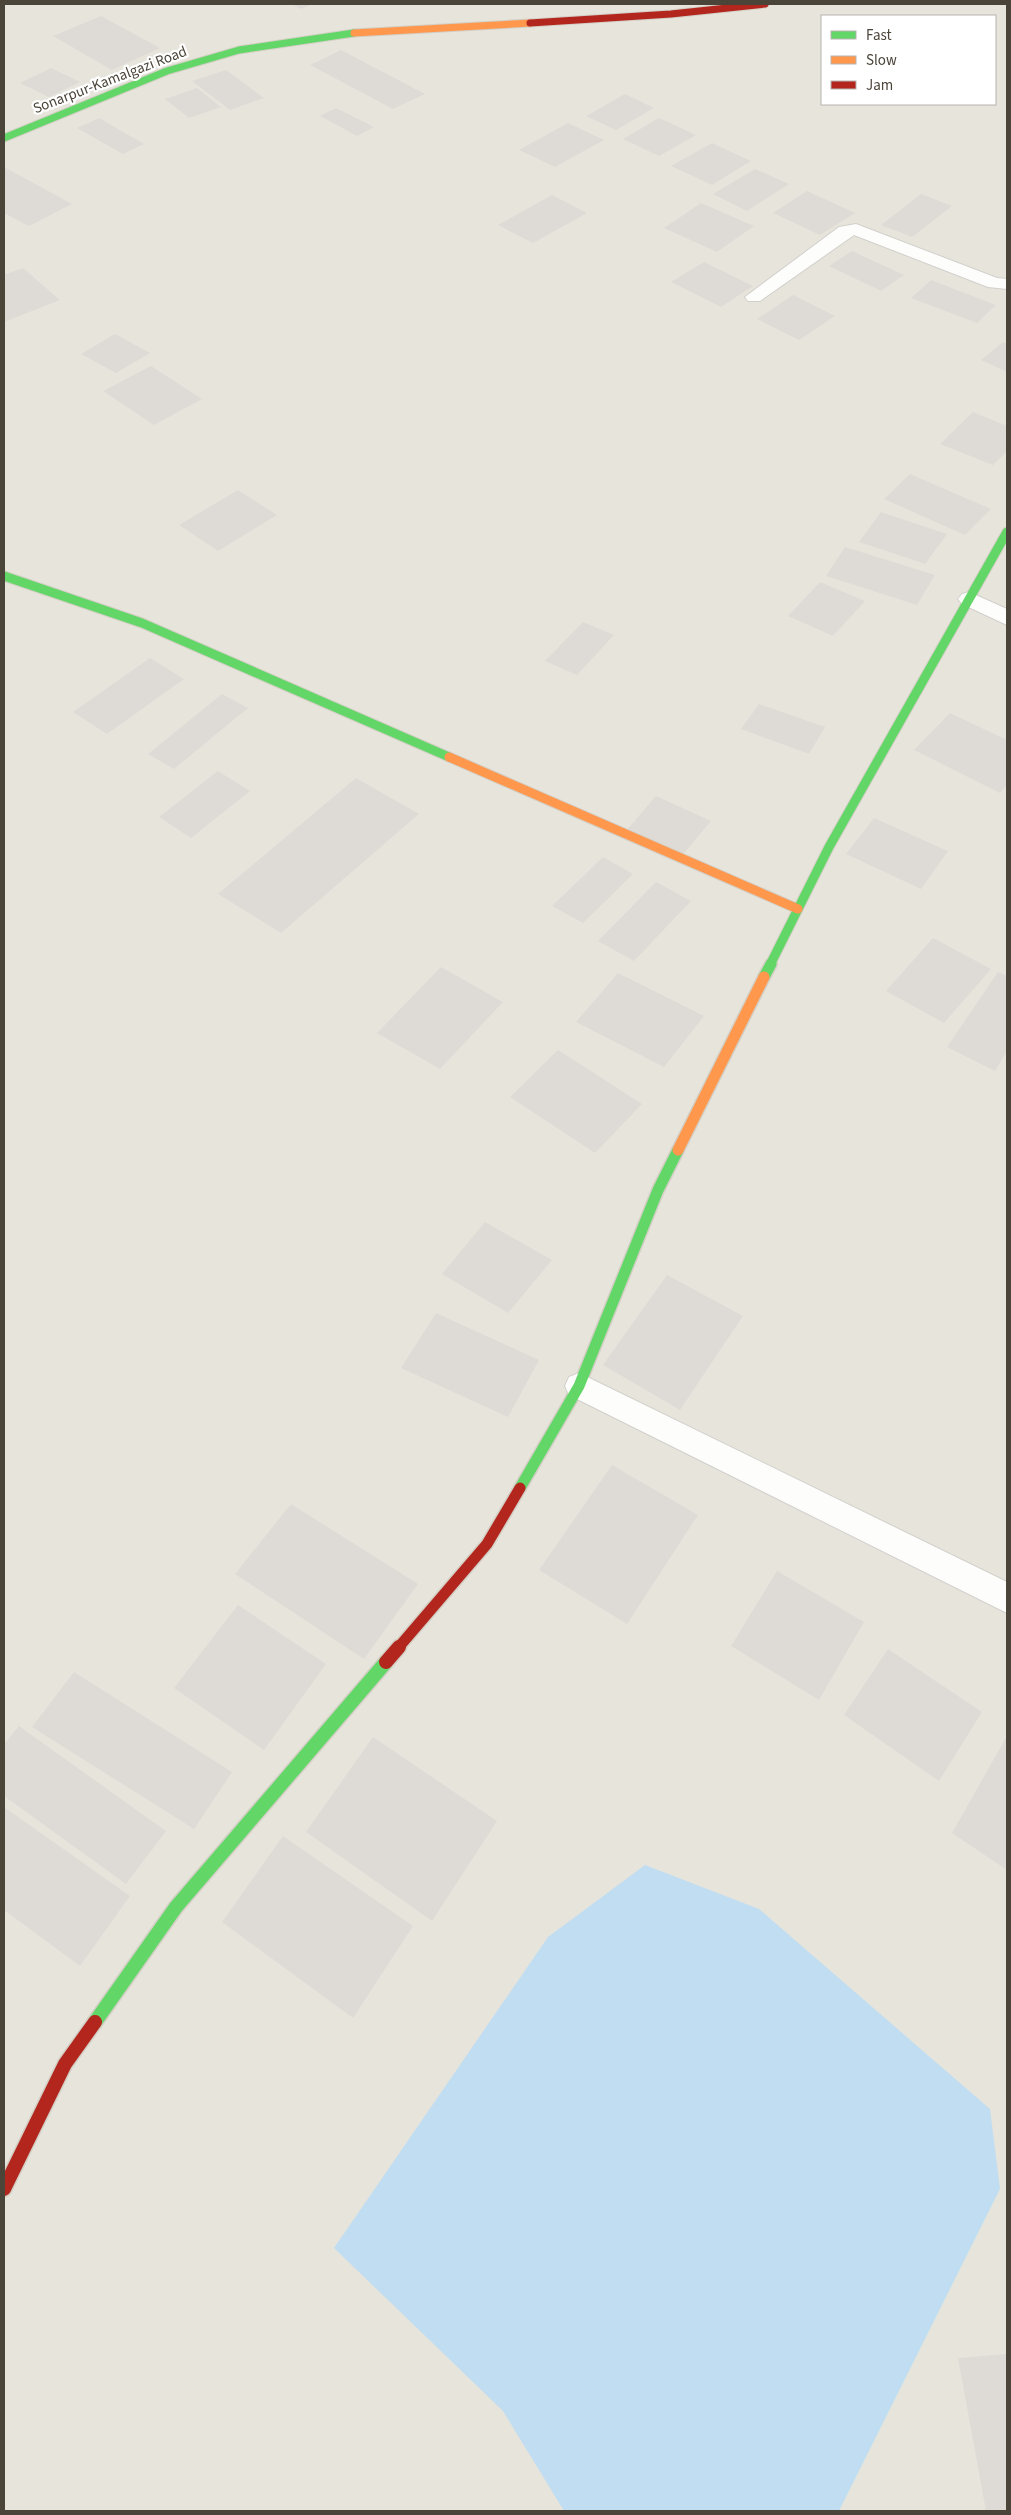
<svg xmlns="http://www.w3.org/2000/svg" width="1011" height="2515" font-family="'Source Sans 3',sans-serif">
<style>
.residential{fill:#e7e4dc;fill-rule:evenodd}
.water{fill:#c0ddf1}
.building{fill:#dedbd6}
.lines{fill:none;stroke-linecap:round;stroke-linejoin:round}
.street-casing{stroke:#d2d0cb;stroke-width:2}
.fast-far3-casing{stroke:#d3cfc5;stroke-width:9}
.fast-far2-casing{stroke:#d3cfc5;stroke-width:11}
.fast-far1-casing{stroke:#d3cfc5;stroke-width:14}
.fast-casing{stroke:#d3cfc5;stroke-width:17}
.slow-far2-casing{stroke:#d3cfc5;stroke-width:9}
.slow-far1-casing{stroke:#d3cfc5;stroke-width:11}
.slow-casing{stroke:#d3cfc5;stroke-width:14}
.jam-far2-casing{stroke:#d3cfc5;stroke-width:9}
.jam-far1-casing{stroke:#d3cfc5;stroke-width:14}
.jam-casing{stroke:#d3cfc5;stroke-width:17}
.street{fill:#fdfdfc;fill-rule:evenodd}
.fast-far3{stroke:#63d668;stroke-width:7}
.fast-far2{stroke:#63d668;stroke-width:9}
.fast-far1{stroke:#63d668;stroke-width:11}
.fast{stroke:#63d668;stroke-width:14}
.slow-far2{stroke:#ff974d;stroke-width:7}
.slow-far1{stroke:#ff974d;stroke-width:9}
.slow{stroke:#ff974d;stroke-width:11}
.jam-far2{stroke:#b3261e;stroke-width:7}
.jam-far1{stroke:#b3261e;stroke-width:11}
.jam{stroke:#b3261e;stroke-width:14}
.labels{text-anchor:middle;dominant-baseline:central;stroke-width:4.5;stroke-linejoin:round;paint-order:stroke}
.far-street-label{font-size:15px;fill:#4b4439;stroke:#fff}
</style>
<rect width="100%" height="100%" fill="#f4f2ee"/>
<path class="residential" d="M4,4H1007V2511H4ZM822,16H995V104H822Z"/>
<path class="water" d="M645,1865L759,1909L990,2109L1000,2189L839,2511H564L503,2411L334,2248L548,1937Z"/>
<path class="building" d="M291,4H313L301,9Z
M101,16L160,48L112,70L53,36Z
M341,50L425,94L393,109L310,65Z
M51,68L80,82L49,97L20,83Z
M226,70L264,98L230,110L192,81Z
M197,88L221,107L189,118L165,99Z
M625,94L654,108L616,130L586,116Z
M336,108L374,127L357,136L320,116Z
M99,118L144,144L123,154L77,128Z
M659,118L696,135L659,156L623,139Z
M568,123L604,140L555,167L519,150Z
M712,143L751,161L712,185L671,166Z
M4,167L72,204L29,226L4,213Z
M755,169L789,184L747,211L713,194Z
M807,191L855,213L820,235L773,213Z
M921,194L952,206L912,237L881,225Z
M552,195L587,213L533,243L498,225Z
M701,203L754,226L717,252L664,228Z
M852,251L904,275L881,291L829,266Z
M704,262L753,286L721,307L671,282Z
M23,268L60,300L4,322V275Z
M931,280L996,305L977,323L911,298Z
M793,295L835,316L799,340L757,319Z
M115,334L150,353L116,373L81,354Z
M1003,342L1007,344V372L981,360Z
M151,366L202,399L154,425L103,391Z
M973,412L1007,426V451L993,465L940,444Z
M910,474L991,509L965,535L884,499Z
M238,490L277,515L218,551L179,525Z
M881,512L947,534L925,564L859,542Z
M845,547L935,575L917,605L826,576Z
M820,582L865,601L833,636L788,616Z
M583,622L614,635L577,675L545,661Z
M150,658L184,679L107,734L73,712Z
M222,694L248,708L174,769L148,754Z
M759,704L825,727L809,754L741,729Z
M950,713L1007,740V785L1000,793L914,750Z
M218,771L250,791L191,838L159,817Z
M356,778L419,814L281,933L218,894Z
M656,796L711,821L680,858L625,832Z
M874,818L948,851L921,889L846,854Z
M603,857L633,874L583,923L552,906Z
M656,882L691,901L634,961L598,941Z
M933,938L991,969L944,1023L886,991Z
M441,967L503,1002L440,1069L377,1033Z
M998,972L1007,976V1051L995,1071L947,1047Z
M618,973L704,1016L664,1067L576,1022Z
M558,1050L642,1104L595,1153L510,1097Z
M485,1222L552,1260L508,1313L442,1274Z
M667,1275L743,1316L680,1410L603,1365Z
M436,1313L539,1360L508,1417L401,1368Z
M612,1465L698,1515L627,1624L539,1570Z
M291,1504L418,1584L364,1659L235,1574Z
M777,1571L864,1622L819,1700L731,1646Z
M238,1605L326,1664L264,1750L174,1688Z
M888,1649L982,1712L939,1781L844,1715Z
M74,1672L232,1772L194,1829L32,1727Z
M19,1726L166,1831L126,1884L4,1796V1744Z
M1007,1736V1870L952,1833Z
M373,1737L497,1821L432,1921L306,1832Z
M4,1807L130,1896L80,1966L4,1910Z
M283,1836L413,1926L353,2018L222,1922Z
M1007,2354V2511H986L958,2358Z"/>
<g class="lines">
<g class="street-casing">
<path id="street" d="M856,224L997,278L1007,279V289L988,287L854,235L760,301H748L745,297L839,227Z
M969,592L1007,609V625L962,604L958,599L962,594Z
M579,1373L1007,1582V1613L569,1395L565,1386L569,1377Z"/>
</g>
<g class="fast-far3-casing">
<path id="fast-far3" d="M4,138L167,71L239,50L354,33"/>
</g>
<g class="fast-far2-casing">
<path id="fast-far2" d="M4,576L142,623L449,757
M770,965L829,847L1007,532"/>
</g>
<g class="fast-far1-casing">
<path id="fast-far1" d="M764,977L771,964
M520,1488L579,1386L658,1190L678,1150"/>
</g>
<g class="fast-casing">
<path id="fast" d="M95,2022L176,1907L386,1662"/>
</g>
<g class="slow-far2-casing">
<path id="slow-far2" d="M354,33L530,23"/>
</g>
<g class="slow-far1-casing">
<path id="slow-far1" d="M449,757L798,909"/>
</g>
<g class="slow-casing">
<path id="slow" d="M678,1150L764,977"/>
</g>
<g class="jam-far2-casing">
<path id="jam-far2" d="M530,23L671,14L765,4"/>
</g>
<g class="jam-far1-casing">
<path id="jam-far1" d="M398,1648L487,1544L520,1488"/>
</g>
<g class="jam-casing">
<path id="jam" d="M386,1662L399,1647
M4,2189L65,2064L95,2022"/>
</g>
<use href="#street" class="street"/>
<use href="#fast-far3" class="fast-far3"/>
<use href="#fast-far2" class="fast-far2"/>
<use href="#fast-far1" class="fast-far1"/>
<use href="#fast" class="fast"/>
<use href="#slow-far2" class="slow-far2"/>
<use href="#slow-far1" class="slow-far1"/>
<use href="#slow" class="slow"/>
<use href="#jam-far2" class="jam-far2"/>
<use href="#jam-far1" class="jam-far1"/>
<use href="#jam" class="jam"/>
</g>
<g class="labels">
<g class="far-street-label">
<text transform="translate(110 80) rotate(-21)">Sonarpur-Kamalgazi Road</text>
</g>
</g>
<rect width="1011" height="2515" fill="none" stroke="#4b4439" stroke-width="10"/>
<rect x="821" y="15" width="175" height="90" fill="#ffffff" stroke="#b7b4b0"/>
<rect x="831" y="31" width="25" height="8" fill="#63d668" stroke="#b7b4b0"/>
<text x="866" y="40" font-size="15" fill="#4b4439">Fast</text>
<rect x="831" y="56" width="25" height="8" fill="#ff974d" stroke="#b7b4b0"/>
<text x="866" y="65" font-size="15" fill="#4b4439">Slow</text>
<rect x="831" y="81" width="25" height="8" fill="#b3261e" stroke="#b7b4b0"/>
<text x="866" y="90" font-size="15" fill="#4b4439">Jam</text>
</svg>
